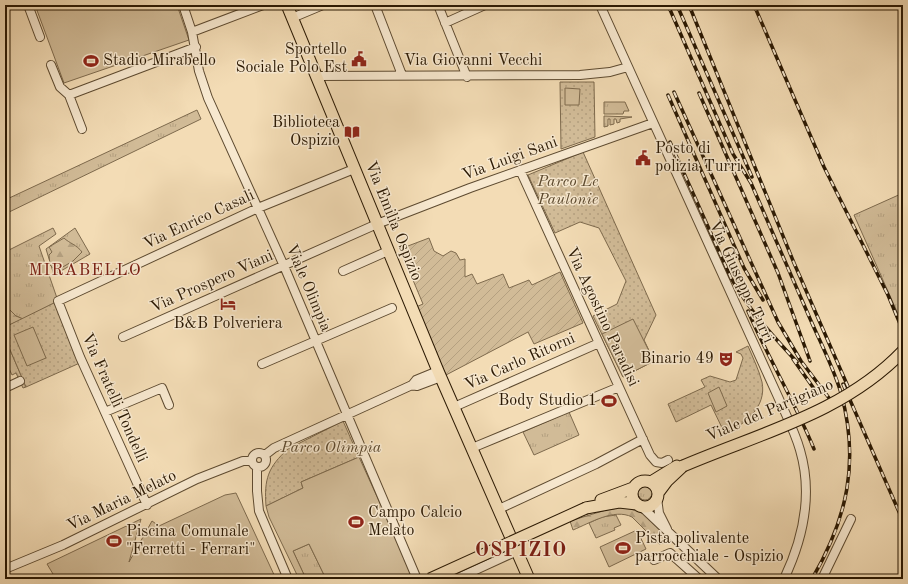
<svg xmlns="http://www.w3.org/2000/svg" width="908" height="584" font-family="'Old Standard TT',serif">
<style>
.grass{fill:url(#grass-tufts);stroke:#7e6a4d}
.forest{fill:url(#forest-firs);stroke:#7e6a4d}
.park{fill:url(#park-dots);stroke:#7e6a4d}
.garden{fill:url(#garden-furrows);stroke:#7e6a4d}
.pitch{fill:#d1bb97;stroke:#7e6a4d}
.lines{fill:none;stroke-linecap:round;stroke-linejoin:round}
.minor-casing{stroke:#5d4a30;stroke-width:10}
.major-casing{stroke:#2b1903;stroke-width:13}
.minor{stroke:#f7e8cf;stroke-width:8}
.major{stroke:#f3dcb5;stroke-width:11}
.rail-casing{stroke:#2b1903;stroke-width:3.5}
.rail{stroke:#f7e8cf;stroke-width:2;stroke-dasharray:6;stroke-linecap:butt}
.major-bridge-casing{stroke:#2b1903;stroke-width:13;stroke-linecap:butt}
.major-bridge{stroke:#f3dcb5;stroke-width:11}
.labels{text-anchor:middle;dominant-baseline:central;stroke-width:3;stroke-linejoin:round;paint-order:stroke}
.poi-label{font-size:16px;fill:#2b1903;stroke:#f7e8cf;text-anchor:start}
.street-label{font-size:16px;fill:#2b1903;stroke:#f7e8cf}
.park-label{font-size:16px;font-style:italic;fill:#5d4a2f;stroke:#f7e8cf}
.neighbourhood-label{font-size:17px;letter-spacing:1px;fill:#7a1f14;stroke:#f7e8cf}
.district-label{font-size:20px;font-weight:bold;letter-spacing:1px;fill:#7a1f14;stroke:#f7e8cf}
</style>
<defs>
<pattern id="grass-tufts" width="24" height="20" patternUnits="userSpaceOnUse"><rect width="24" height="20" fill="#d1bb97"/><path d="M3 7l-1-3M5 7V3M7 7l1-3M15 17l-1-3M17 17v-4M19 17l1-3" fill="none" stroke="#b4a080"/></pattern>
<pattern id="forest-firs" width="22" height="20" patternUnits="userSpaceOnUse"><rect width="22" height="20" fill="#d1bb97"/><path d="M5 1l3.5 6h-7zM16 11l3.5 6h-7z" fill="#b4a080"/></pattern>
<pattern id="park-dots" width="8" height="8" patternUnits="userSpaceOnUse"><rect width="8" height="8" fill="#d1bb97"/><path d="M2 2h.1M6 6h.1" fill="none" stroke="#b4a080" stroke-width="1.8" stroke-linecap="round"/></pattern>
<pattern id="garden-furrows" width="10" height="10" patternUnits="userSpaceOnUse"><rect width="10" height="10" fill="#d1bb97"/><path d="M-1 1l2-2M0 10L10 0M9 11l2-2" fill="none" stroke="#b4a080"/></pattern>
</defs>
<rect width="100%" height="100%" fill="#f3dcb5"/>
<filter id="stains"><feTurbulence type="fractalNoise" baseFrequency=".005" numOctaves="4"/><feColorMatrix values="0 0 0 0 .2 0 0 0 0 .09 0 0 0 0 .02 0 0 0 .5 -.17"/></filter>
<radialGradient id="worn" r=".72"><stop offset=".6" stop-color="#630" stop-opacity="0"/><stop offset="1" stop-color="#630" stop-opacity=".3"/></radialGradient>
<path class="grass" d="M604,102H625L629,111H624L623,114H604Z
M197,110L201,119L5,214V200Z
M604,116L632,117L620,119V122L617,123L616,119H614V124L610,125V119H608V126L604,127Z
M903,193V325L854,215Z
M53,228L56,234L39,246L58,301L23,319L16,316L5,305V252Z
M75,228L90,254L54,275L46,249Z
M569,412L579,435L534,455L523,432Z
M638 493a7 7 0 1 1 14 0a7 7 0 1 1-14 0Z
M616,515L621,525L614,528L615,530L596,538L589,523L602,517Z
M309,544L326,579H306L293,551Z"/>
<path class="forest" d="M64,238C69,243 77,245 82,252L73,261L56,271L50,265L49,255L52,252L49,247Z
M5,305L16,316L23,319L5,327Z
M5,338L26,387L23,388L16,373L12,375L5,360Z
M625,507L642,513L665,535L664,543L659,544L632,517C614,508 590,523 573,530L570,521L606,510Z"/>
<path class="park" d="M560,82H594L595,137L561,149Z
M583,152L656,315L644,340L654,361L623,377L593,316L617,304L626,281L599,228L580,222L555,233L528,175Z
M58,301L82,362L26,387L5,338V327Z
M748,346C753,358 759,370 762,382C767,407 745,424 725,434L711,405L676,422L668,404L705,387L701,380L710,376L730,382L736,380L743,358L741,354L736,352Z
M343,421L359,457L301,482L303,488L266,506C264,479 268,467 288,449Z"/>
<path class="garden" d="M429,238L434,251L443,256L451,251L456,253L460,260L465,259V277L472,274L477,284L503,274L509,288L529,280L532,285L560,272L583,323L534,344L528,332L446,375L416,307L423,304L400,249Z"/>
<path class="pitch" d="M35,5H177L189,40L64,83Z
M565,88L580,89L579,105H565Z
M633,319L654,361L623,377L602,334Z
M33,327L46,358L27,366L14,335Z
M719,387L727,406L716,412L708,393Z
M359,457L414,578L326,579L309,544L293,551L306,579H299L269,517L266,506L303,488L301,482Z
M236,493L276,579H43L53,574L47,564L141,519L129,562L152,521L159,526L225,495Z
M637,530L646,549L609,567L600,547Z"/>
<g class="lines">
<g class="minor-casing">
<path id="minor" d="M28,5L40,37
M183,5L192,32L199,71L208,98L284,266L417,579
M375,5L402,75
M438,5L467,77
M600,5L779,399C786,415 795,432 800,450C813,494 803,539 784,579
M292,18L323,5
M445,23L485,5
M192,32L263,5
M51,65L60,87L69,95
M316,76L580,75L610,72L628,67
M82,129L69,95L196,47
M520,170L650,455L656,462L662,463L668,460
M343,271L388,251
M123,337L377,224L470,188L653,123
M262,364L392,308
M412,385L417,386L441,377
M5,388L20,381
M454,407L599,343
M105,412L162,388L169,405
M472,448L619,387
M252 460a7 7 0 1 1 14 0a7 7 0 1 1-14 0Z
M265,455L274,448L412,385L416,380L438,371
M257,467V491L259,511L288,579
M657,498L659,513L667,529
M147,505L80,357L58,301L258,208L354,169
M641,506L718,579
M499,509L596,464L643,439
M654,560L670,553L699,579
M5,569L63,545L197,479L243,461H251
M456,579L517,551
M822,579L851,519"/>
</g>
<g class="major-casing">
<path id="major" d="M287,5L438,371L529,579
M632 494a13 13 0 1 1 26 0a13 13 0 1 1-26 0Z
M651,482L677,466
M658,493L667,481L683,466
M601,500L633,488
M586,508L619,502L637,504"/>
</g>
<use href="#minor" class="minor"/>
<use href="#major" class="major"/>
<g class="rail-casing">
<path id="rail" d="M668,5L733,154L751,183C770,227 789,271 808,314C819,340 833,366 841,393C860,462 847,519 812,579
M677,5L752,177
M689,5L794,263L849,389
M754,5L824,167L888,295L903,331
M674,92L778,322L801,361L829,398
M699,93L778,273L810,361
M668,95L744,268L763,300
M670,142L731,278C749,310 772,335 797,362
M748,311C768,358 795,402 814,449
M793,359L817,393
M843,384L903,521"/>
</g>
<use href="#rail" class="rail"/>
<g class="major-bridge-casing">
<path id="major-bridge" d="M683,466C760,433 844,413 903,351
M430,579L586,508"/>
</g>
<use href="#major-bridge" class="major-bridge"/>
</g>
<defs>
<g id="civic-bare" transform="scale(1.2)"><path d="M-.6-6.5H3V-4.5H.6V-3L4-1V1h2V6H-6V1h2V-1L-.6-3ZM-1.2 2.5V6h2.4V2.5Z" fill="#8f2418" stroke="#f7e8cf" stroke-width="2.5" paint-order="stroke"/></g>
<g id="stadium-bare" transform="scale(1.2)"><path d="M0-5a6.5 5 0 1 0 0 10a6.5 5 0 1 0 0-10ZM-3.5-1.8h7v3.6h-7Z" fill="#8f2418" stroke="#f7e8cf" stroke-width="2.5" paint-order="stroke"/></g>
<g id="library-bare" transform="scale(1.2)"><path d="M-6-4Q-3-5.5-.7-3.5V5Q-3 3-6 4ZM6-4Q3-5.5 .7-3.5V5Q3 3 6 4Z" fill="#8f2418" stroke="#f7e8cf" stroke-width="2.5" paint-order="stroke"/></g>
<g id="hotel-bare" transform="scale(1.2)"><path d="M-6-4.5h1.5V1H6V5H4.5V3h-9V5H-6ZM-4 0a1.8 1.8 0 1 1 3.6 0ZM.5 0V-2.5h3Q6-2.5 6 0Z" fill="#8f2418" stroke="#f7e8cf" stroke-width="2.5" paint-order="stroke"/></g>
<g id="theatre-bare" transform="scale(1.2)"><path d="M-5-5.5Q0-4 5-5.5V0Q5 5 0 6Q-5 5-5 0ZM-3.3-2.5H-1v1.5H-3.3ZM1-2.5H3.3v1.5H1ZM-2.8 1Q0 5.5 2.8 1Z" fill="#8f2418" stroke="#f7e8cf" stroke-width="2.5" paint-order="stroke"/></g>
</defs>
<g fill-rule="evenodd">
<use href="#civic-bare" x="359" y="59"/>
<use href="#stadium-bare" x="91" y="61"/>
<use href="#library-bare" x="352" y="132"/>
<use href="#civic-bare" x="643" y="158"/>
<use href="#hotel-bare" x="228" y="304"/>
<use href="#theatre-bare" x="726" y="359"/>
<use href="#stadium-bare" x="609" y="401"/>
<use href="#stadium-bare" x="356" y="522"/>
<use href="#stadium-bare" x="114" y="541"/>
<use href="#stadium-bare" x="623" y="548"/>
</g>
<g class="labels">
<g class="poi-label">
<text x="347" y="50" text-anchor="end">Sportello<tspan x="347" dy="18">Sociale Polo Est</tspan></text>
<text x="103" y="61">Stadio Mirabello</text>
<text x="340" y="123" text-anchor="end">Biblioteca<tspan x="340" dy="18">Ospizio</tspan></text>
<text x="655" y="149">Posto di<tspan x="655" dy="18">polizia Turri</tspan></text>
<text x="228" y="324" text-anchor="middle">B&amp;B Polveriera</text>
<text x="714" y="359" text-anchor="end">Binario 49</text>
<text x="597" y="401" text-anchor="end">Body Studio 1</text>
<text x="368" y="513">Campo Calcio<tspan x="368" dy="18">Melato</tspan></text>
<text x="126" y="532">Piscina Comunale<tspan x="126" dy="18">"Ferretti - Ferrari"</tspan></text>
<text x="635" y="539">Pista polivalente<tspan x="635" dy="18">parrocchiale - Ospizio</tspan></text>
</g>
<g class="street-label">
<text x="473" y="61">Via Giovanni Vecchi</text>
<text transform="translate(510 159) rotate(-20)">Via Luigi Sani</text>
<text transform="translate(199 220) rotate(-25)">Via Enrico Casali</text>
<text transform="translate(393 221) rotate(68)">Via Emilia Ospizio</text>
<text transform="translate(212 282) rotate(-24)">Via Prospero Viani</text>
<text transform="translate(741 282) rotate(65)">Via Giuseppe Turri</text>
<text transform="translate(308 288) rotate(67)">Viale Olimpia</text>
<text transform="translate(602 317) rotate(65)">Via Agostino Paradisi</text>
<text transform="translate(520 362) rotate(-24)">Via Carlo Ritorni</text>
<text transform="translate(114 398) rotate(66)">Via Fratelli Tondelli</text>
<text transform="translate(770 411) rotate(-23)">Viale del Partigiano</text>
<text transform="translate(122 501) rotate(-26)">Via Maria Melato</text>
</g>
<g class="park-label">
<text x="568" y="182">Parco Le<tspan x="568" dy="18">Paulonie</tspan></text>
<text x="331" y="448">Parco Olimpia</text>
</g>
<g class="neighbourhood-label">
<text x="85" y="270">MIRABELLO</text>
</g>
<g class="district-label">
<text x="521" y="551">OSPIZIO</text>
</g>
</g>
<rect width="908" height="584" fill="none" stroke="#f3dcb5" stroke-width="20"/>
<rect x="6" y="6" width="896" height="572" fill="none" stroke="#2b1903" stroke-width="2"/>
<rect x="10" y="10" width="888" height="564" fill="none" stroke="#2b1903"/>
<rect width="100%" height="100%" filter="url(#stains)"/>
<rect width="100%" height="100%" fill="url(#worn)"/>
</svg>
